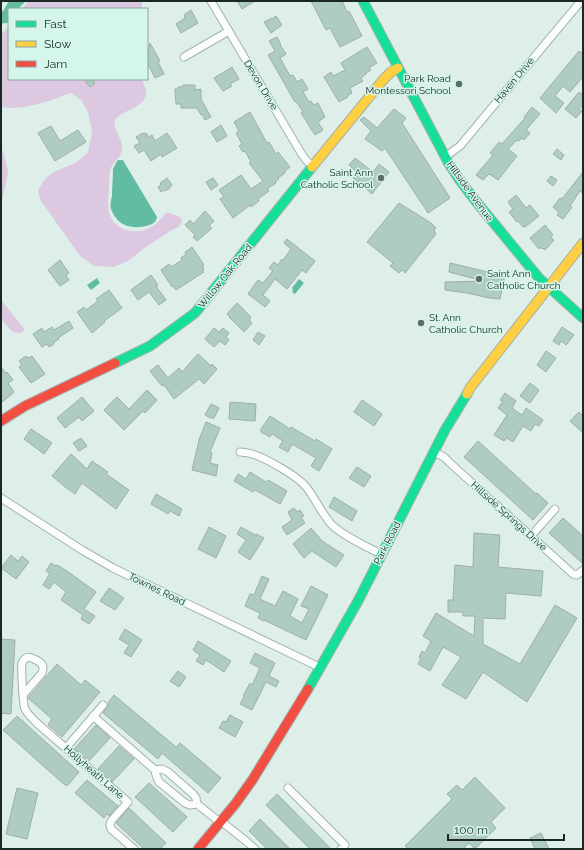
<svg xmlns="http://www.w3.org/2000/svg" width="584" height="850" font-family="Raleway,sans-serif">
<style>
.green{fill:#dcc9e1}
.water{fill:#62bba3}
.building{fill:#aeccc2;stroke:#9faea8}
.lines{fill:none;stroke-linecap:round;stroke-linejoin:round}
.street-casing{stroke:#a4b2ad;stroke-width:9}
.fast-casing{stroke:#a4b2ad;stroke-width:11}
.slow-casing{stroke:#a4b2ad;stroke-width:11}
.jam-casing{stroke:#a4b2ad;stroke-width:11}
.street{stroke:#fafdfc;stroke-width:7}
.fast{stroke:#16e098;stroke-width:9}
.slow{stroke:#ffcf43;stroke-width:9}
.jam{stroke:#f24e42;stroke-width:9}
.poi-dot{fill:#5e6d68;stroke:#d5f7ea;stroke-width:1.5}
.labels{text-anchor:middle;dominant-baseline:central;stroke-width:3;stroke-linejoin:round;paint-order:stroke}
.poi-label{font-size:10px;fill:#1a2723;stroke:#d5f7ea;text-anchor:end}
.street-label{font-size:10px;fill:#1a2723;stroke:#d5f7ea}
</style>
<rect width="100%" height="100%" fill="#ddefe8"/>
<path class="green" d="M28,1H142V9H23Z
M9,26V79H142C143,83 145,87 146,91C148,108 119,110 115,121C113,129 120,136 122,144C122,146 122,151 121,153C119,159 111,164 110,171C109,177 109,183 109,189C108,204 106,219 120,227C126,231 132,232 140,231C153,229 159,221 167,212L180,217L182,221L179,227L172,230L143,249L128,261L113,267L94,266L80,256L41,201L38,191C48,171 55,172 73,164C79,161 84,156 88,152L92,132L88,112L81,100L71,93C48,101 25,111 1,107V35Z
M1,147L4,154L8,173L1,205Z
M1,300L22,326L25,330L20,333L13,332L1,319Z"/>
<path class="water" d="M9,1H26L18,9H9V23H5L1,24V13L3,11Z
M118,160H123L124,162L157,217C156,228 133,229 125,225C119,223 113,215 111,209C110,205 111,200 112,196C112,187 113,178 113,169L115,165Z
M97,278L100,283L91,290L87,285Z
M299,279L304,283L295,294L292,292L293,290L292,288Z"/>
<path class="building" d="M237,1H255L242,9Z
M311,1H342L347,12L349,11L362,36L340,47L330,28L326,30Z
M191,10L198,23L181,33L176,24L185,18L184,15Z
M276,16L282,25L271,33L264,22L272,18V19Z
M277,37L281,45H280L286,54L280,58L290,76L293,75L297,82L302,79L308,89L303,92L309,102L311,101L314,105L318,103L325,117L318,122L323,130L315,135L301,113L303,112L296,101L295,102L268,55L275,51L269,41Z
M150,43L160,61L158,62L164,74L155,78L147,62V53L148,52Z
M367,47L377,63L369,68L371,70L366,73V74L361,78L363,81L350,88L352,93L347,96L348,97L339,102L324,77L331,72L333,76L345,70L341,63Z
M579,51L583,54V77L570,92L563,86L555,96L564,103L556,113L540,98Z
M232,67L239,79L230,84L232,86L223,91L214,78Z
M89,79H92L95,83L90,87L85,82Z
M183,85H195V90L201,89V99L211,117L205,120L202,114L201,115L197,108H181V104H176L175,89H178V87H183Z
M579,92L583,95V104L579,109L582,111L576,118L565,109Z
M532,107L540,114L526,130L530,133L524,140L522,138L519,141L517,140L508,149L517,156L498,180L489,174L483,180L476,175L493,155L490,153L499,142L502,144L525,118L524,117Z
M394,109L406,118L402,123L450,198L428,213L385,148L382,151L365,139L371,131L360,120L364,117L377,128Z
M250,112L267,143L269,142L276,154L278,152L290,167L285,171V173L278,178L279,179L275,182L276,183L267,189L269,191L258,199L259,201L251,207L250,205L233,218L220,199L224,197L219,190L241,175L251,189L263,181L249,163L251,162L245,151L243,152L239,146L242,144L236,133L239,131L234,122Z
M221,125L227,136L217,142L211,132Z
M51,126L60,141L78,130L86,142L55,161L38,133Z
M143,133L144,134L146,133L149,137L152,135L155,141L167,133L177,148L162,157L161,154L151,161L144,150L139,153L134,146L140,143L136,137Z
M557,149L564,155L561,160L553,154Z
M355,158L373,172L379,164L389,172L372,194L353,178L358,173L349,165Z
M583,172V193L580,191L570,206L572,207L563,219L557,215L559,213L553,207L560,198L562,199Z
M551,176L557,180L553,186L547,181Z
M167,178L172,185L170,187V188L165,191L164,190L161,192L158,187L161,185L160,183Z
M213,178L218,185L211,190L206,182Z
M516,195L526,208L530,205L539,216L525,227L524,226L523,227L518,221L517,222L509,212L513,209L508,202Z
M399,203L431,223L436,228L434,230L436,234L405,273L402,270L399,273L390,266L393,263L367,242Z
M205,211L214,221L209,226L212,228L197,241L193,237L195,235L185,225L190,220L193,224Z
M545,225L553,235L551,237L554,240L545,250L543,248L542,249L540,247L539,249L530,238Z
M287,239L315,261L306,273L302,270L287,289L275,279L263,295L270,301L265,307L248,294L258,280L263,283L273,271L269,268L274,262L278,265L282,259L283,260L291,249L284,243Z
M192,247L204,265L202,266L204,269L202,271L204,272L176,290L173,286L172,287L161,270L169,264L171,267L182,260L181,258L186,254L185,252Z
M60,260L69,273L66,276L69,280L60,286L48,270Z
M450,263L505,276L500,299L489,298L467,293L445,290V282L483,281L449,272Z
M151,275L158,285L156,286L166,300L159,305L149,292L138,300L131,290Z
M109,290L122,308L104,321L105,322L92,333L77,312L84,307L86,310L98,301L96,299Z
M237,303L251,317L249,320L252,323L244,332L229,317H230L227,314Z
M69,321L73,328L58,338L59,339L54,342V344L49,347L47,344L42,347L33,334L42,328L44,332L52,327L54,330Z
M562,327L574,335L566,345L561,341L559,345L553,341Z
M214,328L219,332L223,328L229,333L226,337L229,340L225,345L220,341L214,347L205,339Z
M258,332L265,336L259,345L253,340Z
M546,351L556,358L546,372L537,365Z
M198,354L211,366L212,364L217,369L204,384L199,379L174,399L164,385L162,386L150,371L158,365L168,378L179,368L182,372Z
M26,356L28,358L32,356L45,374L31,383L19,367L22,365L19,361Z
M1,367L6,373L7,372L13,380L8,383L14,392L12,393V394L1,403Z
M530,383L539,390L530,403L520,396Z
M147,390L157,400L145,413L143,411L124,430L104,410L117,397L129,409Z
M505,393L516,401L512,408L522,415L526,408L543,420L539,426L535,424L531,431L523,426L513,442L507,438L504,441L494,435L507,415L498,408L503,401L500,400Z
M82,397L94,411L82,421L79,417L65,428L57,418Z
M362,400L382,414L374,426L354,412Z
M230,402L256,404L255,421L229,419Z
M211,404L219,408L214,418H210L205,415Z
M579,412L583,416V433L570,421Z
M270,416L290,429L291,427L315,441L316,439L332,449L319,471L311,466L316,458L292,444L288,452L279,447L283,441L272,434L270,437L261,432V429Z
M206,422L220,428L210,452L212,453L210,463L218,465L216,476L192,470L199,440Z
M31,429L52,443L44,454L24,439Z
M81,438L87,446L79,451L73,443Z
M478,441L536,494L537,493L548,503L533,520L464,457Z
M71,454L87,469L92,461L108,472L106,474L129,490L116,509L82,483L75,494L64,486L52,476Z
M357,467L371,476L364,487L349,478Z
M250,472L266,482L268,480L287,491L280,504L255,490L253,492L234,481L238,474L246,479Z
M156,494L182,509L179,516L170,511L168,514L151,504Z
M334,497L357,511L352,521L329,507Z
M294,508L297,512L300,510L304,516L301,517L305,523L287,535L282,527L292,520L288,512Z
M563,518L583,536V564L549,533Z
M209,527L226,536L216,558L198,549Z
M241,527L255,535L256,534L264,538L250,560L238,552L246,540L237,534Z
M311,528L322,541L344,555L336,567L312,551L304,558L299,552L297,549L293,544Z
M474,533L500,535L498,567L543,571L541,596L506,593L505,619L483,618V644L520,664L555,605L577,618L527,702L483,672L466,699L442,685L461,657L443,647L430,671L418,664L421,658L419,657L422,651L425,653L431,641L423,636L436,613L474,636L475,616H463V612H448V600H453L455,565L473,567Z
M11,555L18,561L22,556L29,562L16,579L1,568Z
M51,563L56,566L57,565L67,571L96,592L84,609L95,616L89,624L81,619L83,615L61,600L66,592L54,582L49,589L43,585L50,573L46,571Z
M262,576L269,579L260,599L275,606L283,591L298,599L290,616L302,623L309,609L301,606L311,586L328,595L306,640L264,620V621L258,618L260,613L245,606L250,594L254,595Z
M109,588L124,598L115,610L100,601Z
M125,629L142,640L131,657L124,653L129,645L119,639Z
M1,639L15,640L11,714L1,713Z
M198,641L231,661L224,672L206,660L203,665L196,661L200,655L193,650Z
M255,653L275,663L269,676L279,681L276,687L266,682L252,710L240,704L244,697L243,696L250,683L252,685L260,668L250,663Z
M57,664L81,685L85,680L100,692L62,737L48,725L52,719L28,698Z
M178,671L186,677L179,687L170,681Z
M114,695L176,747L180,743L221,778L208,793L162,753L158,759L103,713L108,706V703Z
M230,715L243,722L235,737L219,728L223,721L226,722Z
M17,716L79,772L68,785H65L49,771L3,730Z
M96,725L110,738L89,761L74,749Z
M119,746L134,759L112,782L98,769Z
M475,777L505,808L491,822L496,828L475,849L469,843L463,849H408L405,846L452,799L447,794L457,785L462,790Z
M87,780L118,806L109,816L107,814L104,818L75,793Z
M149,783L187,817L173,832L135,797Z
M17,788L38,793L27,839L6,834Z
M277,794L331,849H310L266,805Z
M129,808L166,843L160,849H144L116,823Z
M260,819L290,849H267L249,831Z
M541,833L549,849H535L530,838Z"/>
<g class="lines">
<g class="street-casing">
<path id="street" d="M211,1L301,153L306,160L313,167
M184,57L229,31
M445,157L460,146L581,1
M240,452C244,452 248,453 252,454C266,458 299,477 307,488C316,500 323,516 333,526C347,538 365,546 381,554
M434,452L444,457L450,463L573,574L577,575L583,570
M1,498L82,550L113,568L319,667
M531,536L555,509
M23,695L42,673C45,665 41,662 34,659C31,658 29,656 26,658C24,659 23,661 22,663C21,668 23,705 25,709C28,715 34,720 39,725L128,802L111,821L110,825L111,829L134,849
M93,716L155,770
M66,748L103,705
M155,770L162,769L168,772L193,794L196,798L197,804L221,823
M155,770L156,775L159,782L185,803L190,805L197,804
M288,788L345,845L341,849
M222,822L246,841L255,849"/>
</g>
<g class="fast-casing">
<path id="fast" d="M363,1L448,162L459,179L474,199L539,278L583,318
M115,363L150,346L195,313L312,167
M308,689L358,601L445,430L467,394"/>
</g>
<g class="slow-casing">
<path id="slow" d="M312,167L383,80L391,72L398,68
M467,394L470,388L583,243"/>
</g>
<g class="jam-casing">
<path id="jam" d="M1,421L25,406L115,363
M198,849L236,803L253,779L308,689"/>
</g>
<use href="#street" class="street"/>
<use href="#fast" class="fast"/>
<use href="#slow" class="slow"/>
<use href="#jam" class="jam"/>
</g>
<g class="poi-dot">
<circle cx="459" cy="84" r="4"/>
<circle cx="381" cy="178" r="4"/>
<circle cx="479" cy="279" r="4"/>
<circle cx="421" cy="323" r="4"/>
</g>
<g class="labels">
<g class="poi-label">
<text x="451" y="78">Park Road<tspan x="451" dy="12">Montessori School</tspan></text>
<text x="373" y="172">Saint Ann<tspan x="373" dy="12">Catholic School</tspan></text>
<text x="487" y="273" text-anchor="start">Saint Ann<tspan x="487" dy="12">Catholic Church</tspan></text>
<text x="429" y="317" text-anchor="start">St. Ann<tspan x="429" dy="12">Catholic Church</tspan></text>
</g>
<g class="street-label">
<text transform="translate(514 80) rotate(-50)">Haven Drive</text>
<text transform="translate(261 85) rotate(59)">Devon Drive</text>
<text transform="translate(470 191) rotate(54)">Hillside Avenue</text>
<text transform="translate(225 276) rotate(-51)">Willow Oak Road</text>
<text transform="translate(509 516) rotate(42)">Hillside Springs Drive</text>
<text transform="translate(387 543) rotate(-63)">Park Road</text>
<text transform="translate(157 589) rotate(26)">Townes Road</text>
<text transform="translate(94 772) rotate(41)">Hollyheath Lane</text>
</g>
</g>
<rect width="584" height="850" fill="none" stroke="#1a2723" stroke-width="4"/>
<rect x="8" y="8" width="140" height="72" fill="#d5f7ea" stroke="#8aa49a"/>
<rect x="16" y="21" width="20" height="6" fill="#16e098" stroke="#8aa49a"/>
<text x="44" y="28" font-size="12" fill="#1a2723">Fast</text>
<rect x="16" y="41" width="20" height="6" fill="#ffcf43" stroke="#8aa49a"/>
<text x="44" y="48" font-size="12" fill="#1a2723">Slow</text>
<rect x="16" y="61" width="20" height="6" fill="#f24e42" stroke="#8aa49a"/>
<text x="44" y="68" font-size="12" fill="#1a2723">Jam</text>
<path d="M448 834v6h116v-6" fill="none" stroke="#1a2723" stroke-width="2"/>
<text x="454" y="834" font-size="12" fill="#1a2723" stroke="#d5f7ea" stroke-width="3" paint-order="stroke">100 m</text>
</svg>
